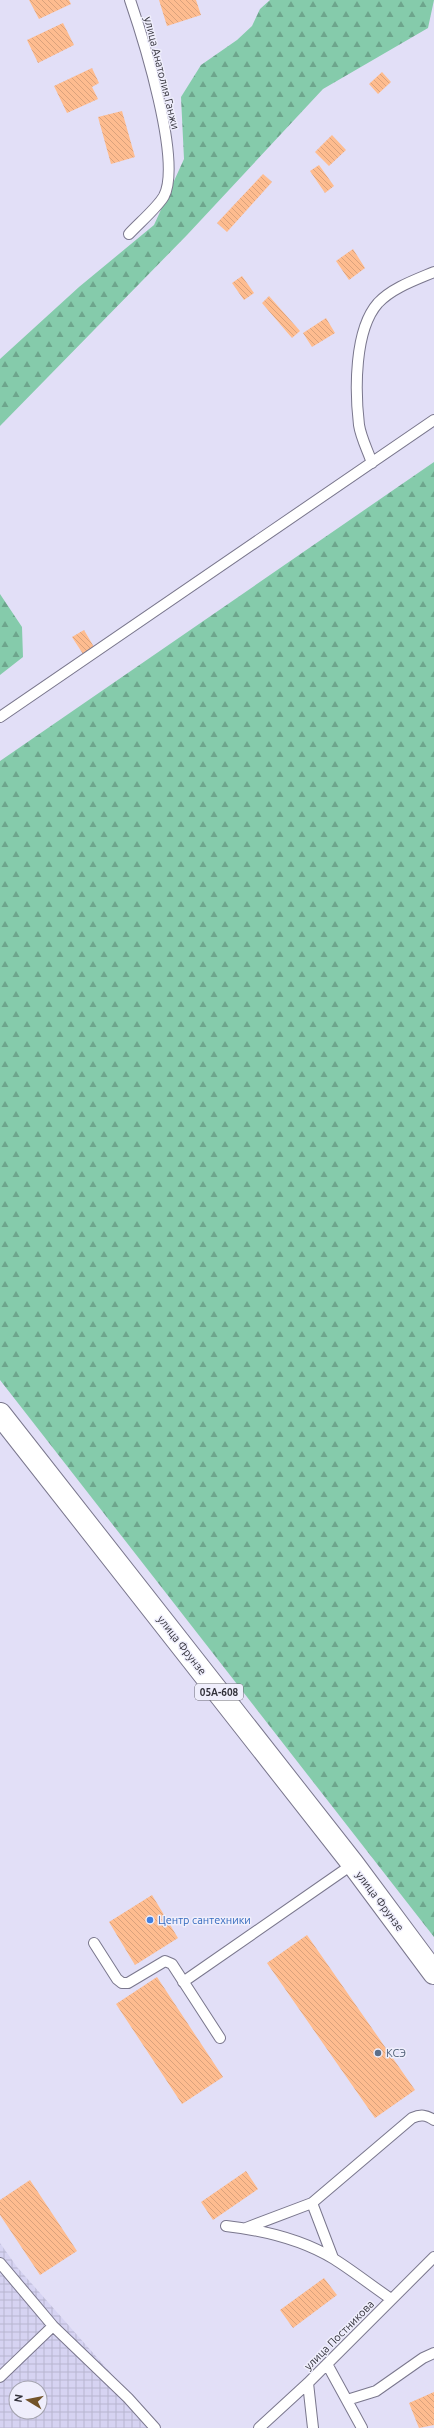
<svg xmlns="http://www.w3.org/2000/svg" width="434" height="2428" font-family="Ubuntu,sans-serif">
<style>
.industrial{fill:url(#industrial-grid);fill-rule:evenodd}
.forest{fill:url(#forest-firs)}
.building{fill:url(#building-back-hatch)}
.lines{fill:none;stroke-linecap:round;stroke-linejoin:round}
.service-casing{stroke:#7a778d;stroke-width:12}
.primary-casing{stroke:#7a778d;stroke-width:24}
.service{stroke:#fff;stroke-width:10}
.primary{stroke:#fff;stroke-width:22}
.shop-dot{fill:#3f7fe0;stroke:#efeefc;stroke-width:1.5}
.service-dot{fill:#5c6f8a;stroke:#efeefc;stroke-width:1.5}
.labels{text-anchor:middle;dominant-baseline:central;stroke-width:3;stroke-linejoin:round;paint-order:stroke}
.shield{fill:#efeefc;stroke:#6b6a74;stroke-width:1}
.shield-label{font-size:10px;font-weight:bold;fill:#32313a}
.street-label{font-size:11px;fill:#32313a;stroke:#efeefc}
.shop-label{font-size:11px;fill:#366cbe;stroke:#efeefc;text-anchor:start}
.service-label{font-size:11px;fill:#4e5e75;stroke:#efeefc;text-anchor:start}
</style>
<defs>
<pattern id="industrial-grid" width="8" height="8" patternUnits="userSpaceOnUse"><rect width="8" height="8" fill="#d6d3f2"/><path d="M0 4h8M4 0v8" fill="none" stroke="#b8b6d0"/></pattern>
<pattern id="forest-firs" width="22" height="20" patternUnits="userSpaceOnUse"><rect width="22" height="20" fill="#85cbab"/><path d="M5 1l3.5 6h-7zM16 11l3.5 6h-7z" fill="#6da58c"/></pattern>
<pattern id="building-back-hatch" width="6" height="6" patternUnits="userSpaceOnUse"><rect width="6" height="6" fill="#febc8f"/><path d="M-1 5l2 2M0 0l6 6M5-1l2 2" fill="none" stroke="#daa27c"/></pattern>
</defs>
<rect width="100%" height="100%" fill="#e2dff7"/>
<path class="industrial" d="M0,2243L17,2267L147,2414L158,2422L152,2428H0ZM16,2388H40V2412H16Z"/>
<path class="forest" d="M270,0H434L428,28L323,89L187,235L0,426V359L79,287L154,225L184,159L181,97L201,65L237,40L252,26L260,9Z
M434,462V1937L0,1380V761Z
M0,594L22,627L23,657L0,675Z"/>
<path class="building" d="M29,0H69L71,4L39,19Z
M159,0H196L201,15L167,26Z
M63,23L74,45L38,63L27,40Z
M92,68L99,83L92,87L98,99L67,113L54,86Z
M382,72L391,82L378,94L369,84Z
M122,111L135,157L111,164L98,117Z
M332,135L346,150L329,166L315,152Z
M319,165L334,186L325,193L310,171Z
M263,174L272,182L227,232L217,223Z
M353,249L365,268L349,280L336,261Z
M242,276L254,293L244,300L232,283Z
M269,296L300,331L292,338L262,303Z
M326,318L335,333L312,347L303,333Z
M84,630L94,647L83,654L72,637Z
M152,1895L178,1938L135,1965L109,1922Z
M307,1935L415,2090L375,2118L267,1963Z
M157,1977L223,2077L182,2104L116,2004Z
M246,2171L258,2189L213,2220L201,2202Z
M30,2180L77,2251L40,2275L0,2215V2200Z
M324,2278L337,2295L293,2328L280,2310Z
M434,2392V2425L419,2428L409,2403Z"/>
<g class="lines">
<g class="service-casing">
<path id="service" d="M129,234C138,224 158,207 164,196C182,161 143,38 130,0
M372,463C368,451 361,438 359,425C355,391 354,330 378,303C392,288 415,280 434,272
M0,717L434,420
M94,1943L117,1979L122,1983H128L165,1961L172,1964L220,2038
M183,1982L353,1864
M312,2203L333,2258
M226,2226C261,2230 303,2240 334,2259C353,2271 372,2286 391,2299
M246,2228L312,2203L412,2118C421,2114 426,2115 434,2120
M0,2263L53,2326L128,2398L155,2428
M327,2364L362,2428
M0,2377L53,2326
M308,2383L313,2428
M347,2400L376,2391L423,2358L434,2353
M259,2428L308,2383L434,2257"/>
</g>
<g class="primary-casing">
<path id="primary" d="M0,1414L353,1864L434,1973"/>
</g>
<use href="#service" class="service"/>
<use href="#primary" class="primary"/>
</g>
<circle class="shop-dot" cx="150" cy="1920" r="4"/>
<circle class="service-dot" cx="378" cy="2053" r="4"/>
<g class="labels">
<rect class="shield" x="195" y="1684" width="48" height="16" rx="3"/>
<g class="shield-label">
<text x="219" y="1692">05А-608</text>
</g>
<g class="street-label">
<text transform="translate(162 73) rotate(76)">улица Анатолия Ганжи</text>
<text transform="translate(182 1645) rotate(52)">улица Фрунзе</text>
<text transform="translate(380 1901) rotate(53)">улица Фрунзе</text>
<text transform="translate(339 2335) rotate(-45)">улица Постникова</text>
</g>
<g class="shop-label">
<text x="158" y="1920">Центр сантехники</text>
</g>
<g class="service-label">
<text x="386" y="2053">КСЭ</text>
</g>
</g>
<g transform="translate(28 2400) rotate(280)"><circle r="19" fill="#efeefc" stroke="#a3a2ae"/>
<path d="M0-3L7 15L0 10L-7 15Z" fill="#735429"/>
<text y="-6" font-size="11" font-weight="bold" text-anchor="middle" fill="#32313a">N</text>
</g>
</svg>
